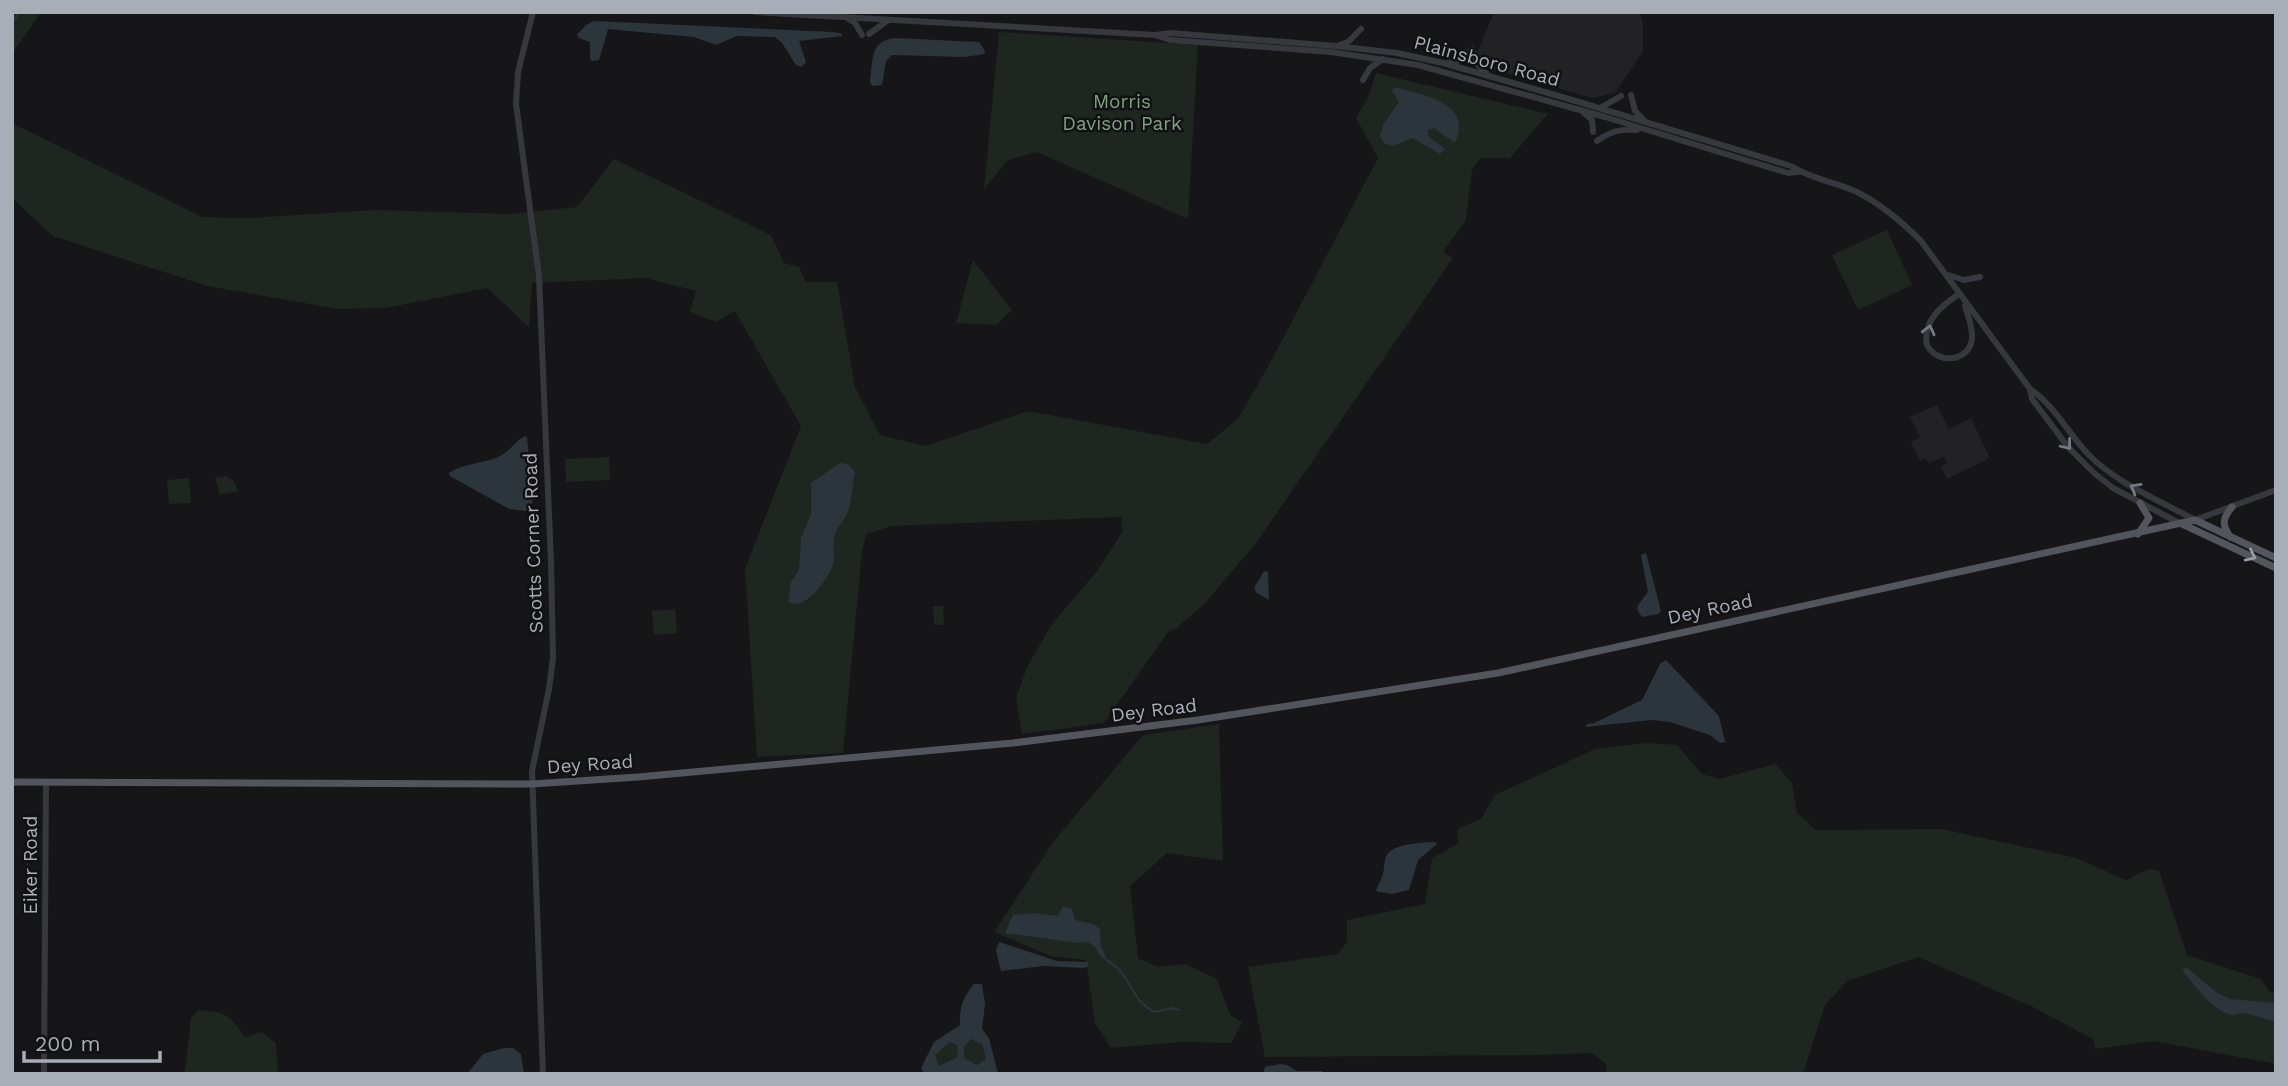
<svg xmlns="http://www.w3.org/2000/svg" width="2288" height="1086" font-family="'Work Sans',sans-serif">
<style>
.built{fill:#222225}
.green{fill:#1e261f}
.water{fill:#2c353c;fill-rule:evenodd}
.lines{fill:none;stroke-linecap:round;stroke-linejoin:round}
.stream{stroke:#2c353c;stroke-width:2}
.minor{stroke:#37383d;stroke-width:6}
.major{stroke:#53555c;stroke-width:7}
.oneway{stroke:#757881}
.oneway2{stroke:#979ba6}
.labels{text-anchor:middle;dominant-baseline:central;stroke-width:5;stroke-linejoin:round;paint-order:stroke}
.street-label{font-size:19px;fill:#a8adb8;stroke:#111113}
.park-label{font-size:19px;fill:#7fa381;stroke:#111113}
</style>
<rect width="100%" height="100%" fill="#161618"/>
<path class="built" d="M1494,12H1640L1643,24V51L1615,93L1592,98L1485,67L1477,53Z
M1937,405L1949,429L1971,418L1990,458L1947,479L1941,466L1947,463L1944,457L1929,463L1926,458L1920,461L1911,442L1920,437L1910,417Z"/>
<path class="green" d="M12,12H41L12,54Z
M999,32L1198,45L1188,219L1037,152L1008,160L984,189Z
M1376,73L1548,114L1510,158H1480L1472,170L1466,220L1443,252L1453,258L1256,543L1205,603L1177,628L1168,632L1104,723L1022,734L1016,698L1027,667L1052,624L1097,571L1123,531L1121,517L892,526L866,534L862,552L843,753L757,757L745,569L801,426L735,311L716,322L690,312L696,291L646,278L532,283L529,327L487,288L386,308L338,309L207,286L53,236L12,198V123L202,217L249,218L375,210L511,214L577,207L614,159L771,235L784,263L799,267L806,282H837L855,387L880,435L926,446L1028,411L1207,444L1238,419L1270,363L1378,158L1356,118L1368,98Z
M1887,230L1912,285L1858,310L1832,255Z
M973,260L1012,310L996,325L956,323Z
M609,457L610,480L566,482L565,459Z
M225,476L233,480L238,491L220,495L215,478Z
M189,478L191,503L169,504L167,480Z
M933,606H943L944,625H934Z
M675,609L677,633L654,635L652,611Z
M1219,724L1223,861L1167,853L1130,886L1138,958L1158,967L1185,964L1217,979L1230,1015L1242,1022L1231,1043L1183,1042L1111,1048L1095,1023L1086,960L1051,956L994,932L1054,841L1143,735Z
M1646,743L1677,745L1702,774L1719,779L1775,764L1792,783L1797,813L1816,830L1941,829L2076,858L2126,880L2149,869L2159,871L2187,955L2261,979L2270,992L2276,993V1064L2153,1041L2095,1049L2093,1039L2031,1006L1918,957L1847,981L1825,1005L1803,1074H1606V1064L1592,1053L1540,1055L1265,1057L1248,967L1338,954L1347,942V920L1425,904L1432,858L1459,843L1457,829L1481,819L1495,795L1595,749Z
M198,1010C224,1012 231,1014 244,1037L262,1032L276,1043L278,1074H182L185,1070L191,1018Z
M971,1039L982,1044L986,1059L977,1065L964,1059V1048Z
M950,1042L957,1045L959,1058L939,1066L935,1055Z"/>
<path class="water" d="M594,21L832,32L840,33L843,36L799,41L806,62L801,67L796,65L782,43L775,37L737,36L716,45L694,37L608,29L599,60L592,61L590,59V42L579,38L577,35L586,25Z
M894,38L979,42L985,51L984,54L965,57L892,55L886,61L882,85L872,86L870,82C873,62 869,41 894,38Z
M1396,87C1425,96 1473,102 1455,143L1434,128L1428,130V136L1445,149L1440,154L1412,138L1393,146L1385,144L1380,136L1383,125L1399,102L1392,90Z
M525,436L527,437L533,498L532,505L526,511L509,509L450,476L449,473C463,463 483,464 498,457C510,452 514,442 525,436Z
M840,463L848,464L855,472C853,483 851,499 849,509C846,519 836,527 834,538C832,546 836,556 833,565C828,579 805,612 788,602L791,582L799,570L801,538L811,514V483Z
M1646,553L1661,611L1658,614L1642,617L1637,610L1638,605L1648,592L1641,555Z
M1264,571L1268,572L1269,600L1255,592L1256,590L1254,588Z
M1666,660L1719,716L1725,742L1720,743L1710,735L1670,722L1652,720L1585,727L1587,724L1594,723L1642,700L1660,664Z
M1435,842L1437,844L1418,860L1409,890L1391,894L1376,891C1377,887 1380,882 1382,877C1385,871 1383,861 1387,855C1392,844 1425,842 1435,842Z
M1063,906L1072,909L1075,920L1093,924L1100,929L1101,947L1106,956L1102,958L1094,946L1088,942L1078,943L1005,933L1013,915L1033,913L1058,916Z
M999,942L1057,961L1088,962L1089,965L1085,968L1043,966L1001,971L996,950Z
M2186,967L2216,992L2230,999L2276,1003V1022C2265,1019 2254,1015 2243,1013C2239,1013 2236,1015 2232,1015C2215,1013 2192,983 2182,970Z
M974,984H982L985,1004L982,1029L989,1038L998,1074H925L921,1068L934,1042L960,1025C959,1008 963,997 974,984ZM971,1039L982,1044L986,1059L977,1065L964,1058V1048ZM950,1042L957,1045L958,1057L939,1066L935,1055Z
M504,1048H513L521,1054L524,1074H467L483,1054Z
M1280,1064L1287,1065L1297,1071H1322L1325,1074H1263L1265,1067Z"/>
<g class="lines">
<path class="stream" d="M12,24L19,12
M1103,957C1109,962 1116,966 1121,972C1134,989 1134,1000 1154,1012L1172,1008L1179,1010"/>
<path class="minor" d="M533,12L518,72L516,104L539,276L551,562L553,658L549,689L532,771L543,1074
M755,12L1121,33L1155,35L1170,40L1331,52L1418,65L1605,117L1788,173L1798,172
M847,18L855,23L862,35
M869,34L887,21
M1155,35L1170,33L1336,46L1397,53L1443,63L1569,99L1791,166C1811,179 1835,182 1857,192C1881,204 1902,222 1921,241L2030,389C2054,405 2068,433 2088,454C2117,484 2159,500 2195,520L2276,490
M1337,46L1348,42L1361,29
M1472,49L1477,64L1487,74
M1448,63L1462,60L1472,49
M1363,80L1370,68L1383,59
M1631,95L1635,111L1643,119
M1600,108L1621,96
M1584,113L1592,120L1593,132
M1597,141C1611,131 1620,129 1637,130
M1948,275L1964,280L1980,277
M1959,294C1941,306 1922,322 1927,345C1937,365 1969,362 1972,339C1973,327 1968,316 1965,306
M2030,389L2032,399L2068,447L2094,473L2113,488L2181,524
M44,1074L46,782"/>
<path class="major" d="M2182,524L2276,568
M2138,534L2149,518L2140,503
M2230,537C2222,524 2222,519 2232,507
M12,782L532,784L638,777L1013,743L1198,720L1498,673L2195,520L2276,558"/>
</g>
<defs><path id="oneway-chevron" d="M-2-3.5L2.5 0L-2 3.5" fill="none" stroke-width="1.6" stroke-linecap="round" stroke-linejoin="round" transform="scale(1.75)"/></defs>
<g class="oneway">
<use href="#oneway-chevron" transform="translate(1929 330) rotate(-76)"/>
<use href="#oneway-chevron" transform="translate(2067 445) rotate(50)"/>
<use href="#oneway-chevron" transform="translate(2135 488) rotate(-150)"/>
</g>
<use class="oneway2" href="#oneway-chevron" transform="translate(2251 556) rotate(25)"/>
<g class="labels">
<g class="street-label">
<text transform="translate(1487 61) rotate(15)">Plainsboro Road</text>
<text transform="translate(533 543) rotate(-92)">Scotts Corner Road</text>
<text transform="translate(1710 609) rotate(-12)">Dey Road</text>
<text transform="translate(1154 710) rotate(-7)">Dey Road</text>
<text transform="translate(590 764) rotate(-4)">Dey Road</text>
<text transform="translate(30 865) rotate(-90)">Eiker Road</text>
</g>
<g class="park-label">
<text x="1122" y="101">Morris<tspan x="1122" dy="22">Davison Park</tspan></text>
</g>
</g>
<rect width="2288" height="1086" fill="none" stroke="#a8adb8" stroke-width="28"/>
<path d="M24 1051v10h136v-10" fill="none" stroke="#a8adb8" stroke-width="3.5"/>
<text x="35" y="1051" font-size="21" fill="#a8adb8" stroke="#111113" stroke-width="5" paint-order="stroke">200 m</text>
</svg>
